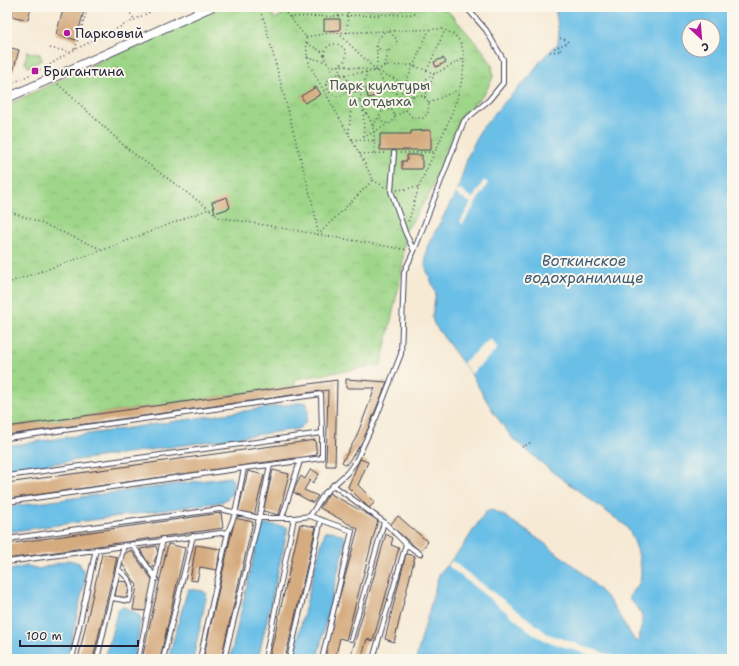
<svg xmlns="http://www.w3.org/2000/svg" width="739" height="666" font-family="'Shantell Sans',sans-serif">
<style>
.grass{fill:url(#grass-tufts);stroke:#607c62}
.park{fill:url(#park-crowns);stroke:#607c62}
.water{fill:#6abfe7;stroke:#467091;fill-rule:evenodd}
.pier{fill:#f6ead5}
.building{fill:#d5ac80}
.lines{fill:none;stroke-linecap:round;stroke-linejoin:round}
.service-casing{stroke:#424052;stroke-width:6}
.minor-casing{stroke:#424052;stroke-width:10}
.path{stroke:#424052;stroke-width:1.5;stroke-dasharray:1 3;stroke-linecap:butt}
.service{stroke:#fff;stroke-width:4}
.minor{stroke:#fff;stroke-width:8}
.poi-dot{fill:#b5179e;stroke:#fbf7ec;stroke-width:1.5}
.labels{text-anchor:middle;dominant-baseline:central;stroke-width:4;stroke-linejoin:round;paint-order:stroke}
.poi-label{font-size:14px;fill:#22223b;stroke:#fbf7ec;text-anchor:start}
.park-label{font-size:14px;fill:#475852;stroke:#fbf7ec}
.water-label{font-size:15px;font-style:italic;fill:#3b5977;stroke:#fbf7ec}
</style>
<defs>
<pattern id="grass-tufts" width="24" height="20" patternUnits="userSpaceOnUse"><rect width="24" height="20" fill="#9ed689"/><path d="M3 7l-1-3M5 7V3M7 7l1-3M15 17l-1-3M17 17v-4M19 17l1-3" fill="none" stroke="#88b777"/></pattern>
<pattern id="park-crowns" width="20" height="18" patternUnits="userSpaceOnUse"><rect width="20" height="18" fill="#9ed689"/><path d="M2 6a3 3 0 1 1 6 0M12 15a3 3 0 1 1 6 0" fill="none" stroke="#88b777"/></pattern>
</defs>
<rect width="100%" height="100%" fill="#fbf7ec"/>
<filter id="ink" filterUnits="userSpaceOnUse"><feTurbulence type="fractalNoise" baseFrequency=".025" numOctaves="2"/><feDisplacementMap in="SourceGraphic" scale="8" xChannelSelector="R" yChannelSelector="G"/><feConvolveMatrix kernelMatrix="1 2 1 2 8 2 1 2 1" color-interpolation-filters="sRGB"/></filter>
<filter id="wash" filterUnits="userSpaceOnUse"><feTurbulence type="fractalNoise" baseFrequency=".012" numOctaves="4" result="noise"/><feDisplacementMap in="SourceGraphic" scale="16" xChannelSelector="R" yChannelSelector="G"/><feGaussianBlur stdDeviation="0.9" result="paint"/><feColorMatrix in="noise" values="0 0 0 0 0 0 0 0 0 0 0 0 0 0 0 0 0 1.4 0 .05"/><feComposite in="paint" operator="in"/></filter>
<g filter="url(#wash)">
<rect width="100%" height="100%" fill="#f6ead5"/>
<path class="grass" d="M27,52L40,54L42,60L28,67L25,63Z"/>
<path class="park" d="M214,7H268L275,19L289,10L440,8L448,11L484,52L492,65L493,77L485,93L460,118L429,195L405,232L402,271L381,365L295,379V386L7,427V105Z"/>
<path class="water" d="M555,7H732V659H416L439,574L461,549L482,517L488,510H492L503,515L544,543L584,574L610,601L635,641L637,642L640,639C638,631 644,625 642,616C640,608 632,604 629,597C632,591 638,588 640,581C644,566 635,537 625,525L554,473L513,439L494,413L471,374L434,324L432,317L436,293L425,266L427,247L458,189L468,156L480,131L499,108L531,75L541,60L558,43L559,33ZM689,26H713V50H689Z
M306,402C310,412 308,425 297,429L7,470V446Z
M230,477L233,481C234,492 231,498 221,502L7,532V507Z
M268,524L287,527V532L258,659H230L257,542L262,526Z
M332,531L344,536L345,542L317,659H293L315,567L325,532Z
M69,560L79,563L84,572L85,580L67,659H7V571L27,566L39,569Z
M188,589L203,591L207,594L193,659H168Z
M124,607L138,614L141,619L134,659H105L118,609Z"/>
<path class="pier" d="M484,180L488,183L463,224L460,222L471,203L456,194L458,189L473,198Z
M490,339L498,348L471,374L463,363Z
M452,561L548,634L622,659H601L546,641L535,635L447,565Z"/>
<g id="blocks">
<path class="building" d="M13,7H31L28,20L11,16Z
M64,7H85L76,40L56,34Z
M140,7H152L142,12Z
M484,7H502V9L484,10Z
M324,19H340V30L324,31Z
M7,47L19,50L13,72L7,70Z
M443,58L446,62L436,67L434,62Z
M352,83L360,84V92L351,91Z
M379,86L380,95L368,98L366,88Z
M316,87L321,94L305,103L301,96Z
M431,130V150H380V134H411V131Z
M407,155H422V169H402V161H407Z
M227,197L230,208L215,213L212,202Z
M346,379L387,382L363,441L346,465L342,462L356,438L375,388H346Z
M337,380L335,466H326L328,390L7,435V427Z
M315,440L317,455L7,499V483Z
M360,459L368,462L358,485L375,502L369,508L348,487Z
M311,469L319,474L313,483L310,480L304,490L318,496L313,503L293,492L301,476L305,479Z
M273,470L289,474L279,515L263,511Z
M248,471L264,475L254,516L238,512Z
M329,493L378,520L346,640L340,638L335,659H325L329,635L358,529L320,508Z
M221,513L223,528L7,559V544Z
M398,516L428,542L420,551L390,525Z
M235,518L253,522L221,659H203Z
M300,524L316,527L285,659H269Z
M386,534L393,538L391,545L399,548L373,641L367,639L361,659H350Z
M168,544L185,548L160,659H142Z
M196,545L220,549L217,570L200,567L197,581L190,580Z
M156,546L158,553L154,561L157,565L151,568L140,549Z
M131,550L153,581L147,611L133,610L137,585L121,562L124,554Z
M102,554L117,557L93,659H78Z
M406,554L415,556L394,642L385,639Z
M118,581L128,582L129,590L127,598L115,596Z"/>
</g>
</g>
<g filter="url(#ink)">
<use href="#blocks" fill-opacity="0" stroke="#424052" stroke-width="1"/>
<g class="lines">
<g class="service-casing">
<path id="service" d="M394,153L391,191L405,232L414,251
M7,438L321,394L322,433
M7,476L322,433V458L270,465
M333,485L384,522L406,544L420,554
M7,502L244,468
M310,516L321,520
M282,518L300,461
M7,539L220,509L259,518H294L310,516L324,494L347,473L356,461L376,418L401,354L404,272L414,251L464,121L489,100L503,83V59L486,30L466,7
M132,544L156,579
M7,562L228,532L200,659
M112,598L129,601C134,583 132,581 118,569
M351,639L384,522
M72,659L96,549
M97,659L124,545
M138,659L163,539
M163,659L193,536
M224,659L259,518L270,465L244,468L235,514L228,532
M265,659L294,518
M289,659L321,520L352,531L322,659
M373,659L406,544"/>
</g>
<g class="minor-casing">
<path id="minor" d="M7,98L211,7"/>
</g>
<path class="path" d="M126,7L134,19
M258,7L264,20L315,213L318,235
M281,7L306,37L307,54L310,66L362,158L373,180L318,235
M290,17L416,14
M338,33L377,71L417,89L427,78L463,59
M347,33L348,9
M306,37L329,33L442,29C450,32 457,35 461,44C475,82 433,151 419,187C415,199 412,211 408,222
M307,43L324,53
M324 55a11 11 0 1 1 22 0a11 11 0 1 1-22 0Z
M376,46L381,50L389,51
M50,48L70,52L160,7
M554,48L568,43L567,40L559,38
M75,49L88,7
M550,52L561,51L559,46
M307,57L326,62
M330,65L333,75
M384,66L389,51L396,45L397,40L389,31
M427,70L445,30
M377,71V41L384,32
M367,72L359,102L386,109
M378,72L384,83L407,102
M327 85a11 11 0 1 1 22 0a11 11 0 1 1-22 0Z
M340,74L339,65L375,71
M341,75L377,71L384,66L412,65L436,74
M58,84L129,150L209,209
M7,86L51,64L70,52
M346,92L359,102
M400,96L429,30
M413,96H423L429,103L428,113L423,118H413L406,110L408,101L417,89
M425,97L434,75
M363,103L364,137
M429,103L460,89
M364,110C375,124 375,136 374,154
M395,116L406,111
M373,126L383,110L391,109L395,116L394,120L389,124L383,122L380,117
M349,133L351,109L355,102H359
M352,139L359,140L388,124
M360,140L375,141
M400,153L434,152
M360,154L388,153
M373,180L386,188
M397,190L419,187
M7,211L34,220L101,249
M7,283L103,250L209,209L218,217L408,250
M522,447L532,442"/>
<use href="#service" class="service"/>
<use href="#minor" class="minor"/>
</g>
</g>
<g class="poi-dot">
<circle cx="67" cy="33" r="4"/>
<rect x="31" y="67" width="8" height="8" rx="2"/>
</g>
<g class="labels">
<g class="poi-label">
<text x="75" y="33">Парковый</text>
<text x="43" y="71">Бригантина</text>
</g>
<g class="park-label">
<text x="380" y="85">Парк культуры<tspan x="380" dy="16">и отдыха</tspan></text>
</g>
<g class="water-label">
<text x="584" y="261">Воткинское<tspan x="584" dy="17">водохранилище</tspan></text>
</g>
</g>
<rect width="739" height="666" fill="none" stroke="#fbf7ec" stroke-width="24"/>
<g transform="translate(701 38) rotate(154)"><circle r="19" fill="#fbf7ec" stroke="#a4a2a5"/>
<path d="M0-3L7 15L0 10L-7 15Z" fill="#b5179e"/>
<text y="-6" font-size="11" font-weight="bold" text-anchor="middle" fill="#22223b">С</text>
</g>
<path d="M20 640v6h118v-6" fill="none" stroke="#22223b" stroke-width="2"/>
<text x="26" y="640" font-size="12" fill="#22223b" stroke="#fbf7ec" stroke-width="3" paint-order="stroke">100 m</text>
</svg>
